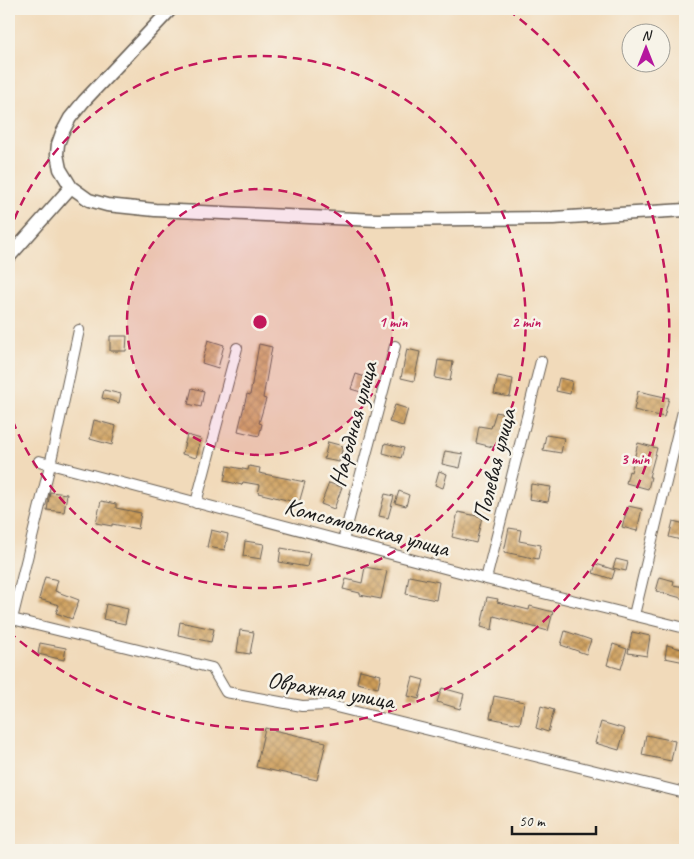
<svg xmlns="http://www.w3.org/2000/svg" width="694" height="859" font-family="Caveat,sans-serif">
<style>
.building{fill:url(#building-cross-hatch)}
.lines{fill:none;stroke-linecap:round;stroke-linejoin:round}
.minor-casing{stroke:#675e53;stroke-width:12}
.tertiary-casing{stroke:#675e53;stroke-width:15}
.minor{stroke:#fff;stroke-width:10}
.tertiary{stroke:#fff;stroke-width:12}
.ring{fill:none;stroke:#c2185b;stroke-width:2.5;stroke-dasharray:9 6}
.labels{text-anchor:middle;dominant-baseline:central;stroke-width:5;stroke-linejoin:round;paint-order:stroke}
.street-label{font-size:24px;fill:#1c1c1c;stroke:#f7f3e8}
.centre{fill:#c2185b;stroke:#f7f3e8;stroke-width:2.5}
.ring-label{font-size:15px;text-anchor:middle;font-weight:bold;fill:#c2185b;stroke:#f7f3e8;stroke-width:5;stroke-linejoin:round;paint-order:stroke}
</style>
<defs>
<pattern id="building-cross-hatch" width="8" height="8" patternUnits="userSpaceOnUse" patternTransform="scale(1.25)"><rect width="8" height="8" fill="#cd9d59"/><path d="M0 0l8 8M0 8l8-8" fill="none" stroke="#a67f49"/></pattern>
</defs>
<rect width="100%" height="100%" fill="#f7f3e8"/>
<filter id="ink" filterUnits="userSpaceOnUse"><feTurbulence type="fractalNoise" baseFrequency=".02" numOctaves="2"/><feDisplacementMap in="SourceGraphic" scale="10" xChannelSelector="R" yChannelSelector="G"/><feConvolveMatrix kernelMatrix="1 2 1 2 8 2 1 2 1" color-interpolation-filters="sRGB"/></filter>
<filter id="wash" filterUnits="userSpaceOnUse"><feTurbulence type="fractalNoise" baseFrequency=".0096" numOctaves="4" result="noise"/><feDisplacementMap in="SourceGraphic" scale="20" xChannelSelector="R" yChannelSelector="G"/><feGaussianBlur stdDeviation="1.12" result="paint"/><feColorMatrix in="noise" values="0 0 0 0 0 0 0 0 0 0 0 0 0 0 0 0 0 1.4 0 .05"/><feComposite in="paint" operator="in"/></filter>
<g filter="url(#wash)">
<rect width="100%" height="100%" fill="#f1daba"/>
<g id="blocks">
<path class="building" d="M110,336H127L126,351H110Z
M208,340L224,345L218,368L202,363Z
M259,344L272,347L263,398L266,399L259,423L262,424L259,436L238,431L247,394L250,395Z
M407,349L420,352L414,381L401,378Z
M438,360L453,362L450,381L435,378Z
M356,374L368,378L364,393L351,389Z
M498,376L513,379L510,397L494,394Z
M559,378L572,381L570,394L556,391Z
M192,388L204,391L201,407L188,404Z
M104,390L121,394L119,403L102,398Z
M638,391L669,398L664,417L634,410Z
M395,405L408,409L403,426L389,422Z
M496,412L512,416L509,427H506L501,449L476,443L479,426L491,428Z
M94,420L116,426L112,445L90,439Z
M187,435L201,439L196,458L182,454Z
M546,435L564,438L561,453L543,450Z
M328,442L343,446L339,462L324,459Z
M385,443L404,448L401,458L383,453Z
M638,443L657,448L649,477H651L648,489L626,483L629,471L631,472Z
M445,451L463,454L460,468L442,464Z
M227,466L248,470L249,466L260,468L259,473L305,482L299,503L258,493L260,485L243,482L242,485L224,481Z
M439,471L447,474L443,488L435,485Z
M329,483L342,487L334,509L321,504Z
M531,484L551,487L548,502L529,499Z
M399,491L409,495L406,506L395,503Z
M50,492L67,494L64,512L47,510Z
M385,494L394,496L388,518L379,516Z
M101,501L116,504V508L141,513L138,529L112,524V526L96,523Z
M628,506L642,509L637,531L622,527Z
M458,512L482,517L476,543L452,537Z
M673,521L685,524V541L669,537Z
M509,528L521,530L519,541L541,545L538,559L504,552Z
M211,530L228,534L225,550L207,547Z
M245,541L264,544L261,559L243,556Z
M281,548L310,553L307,567L279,562Z
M616,559L628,562L626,571L613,568Z
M596,564L615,570L612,579L593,573Z
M365,567L387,571L381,599L360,595V593L343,589L346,579L362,583Z
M409,576L439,582L436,600L406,594Z
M45,577L58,580L55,591L79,600L72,619L56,613L59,605L39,599Z
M660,577L674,581L673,585L685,587V599L656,591Z
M487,597L498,599L497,602L529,610L530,606L553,612L548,631L494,616L492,630L481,627Z
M106,604L128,609L125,624L103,619Z
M180,622L214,629L211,642L178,635Z
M240,630L254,632L250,654L237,652Z
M565,631L591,640L586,654L561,645Z
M632,632L650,636L647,656L628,653Z
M40,643L66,648L64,660L38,654Z
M613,644L627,649L621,669L607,665Z
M667,645L685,650V662L665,658Z
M360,670L381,675L378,688L357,683Z
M413,677L424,680L419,699L408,696Z
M442,688L464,694L460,709L437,702Z
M494,696L524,702L520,724L490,718Z
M541,706L554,710L548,732L536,728Z
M601,722L625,729L619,750L595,743Z
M265,728L326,742L317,780L256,767Z
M646,735L675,741L671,761L642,755Z"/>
</g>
</g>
<g filter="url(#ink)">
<use href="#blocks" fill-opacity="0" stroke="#675e53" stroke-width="1"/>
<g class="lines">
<g class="minor-casing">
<path id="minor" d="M79,330L50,465L12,619L212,668L226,692L302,706L328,705L685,793
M39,461L486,579L685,628
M196,503L237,348
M343,541L395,346
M486,579L541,361
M634,615L685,403"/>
</g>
<g class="tertiary-casing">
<path id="tertiary" d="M171,9L84,101L70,118L62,133L58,144L57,154L60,169L71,187L89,200L107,205L155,210L377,220L553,218L685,210
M9,257L71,187"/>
</g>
<use href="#minor" class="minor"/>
<use href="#tertiary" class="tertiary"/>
</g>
</g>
<circle cx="260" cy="322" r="133" fill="#c2185b" fill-opacity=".12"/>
<g class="ring">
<circle cx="260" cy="322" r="133"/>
<path d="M9 233A266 266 0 1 1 9 411"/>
<path d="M508 10A399 399 0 1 1 9 632"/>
</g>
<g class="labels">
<g class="street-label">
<text transform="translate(353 424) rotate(-75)">Народная улица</text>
<text transform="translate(494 465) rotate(-76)">Полевая улица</text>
<text transform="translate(367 527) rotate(15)">Комсомольская улица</text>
<text transform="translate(331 690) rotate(10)">Овражная улица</text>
</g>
</g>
<circle cx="260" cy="322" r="8" class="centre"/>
<g class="ring-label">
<text x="393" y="327">1 min</text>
<text x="526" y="327">2 min</text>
<text x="635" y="464">3 min</text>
</g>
<rect width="694" height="859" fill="none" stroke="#f7f3e8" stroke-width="30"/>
<g transform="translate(646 48)"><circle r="24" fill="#f7f3e8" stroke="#9f9d96"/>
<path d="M0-4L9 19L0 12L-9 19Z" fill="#b5179e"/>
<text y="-8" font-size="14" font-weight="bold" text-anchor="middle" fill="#1c1c1c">N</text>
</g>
<path d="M512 826v8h84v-8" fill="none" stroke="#1c1c1c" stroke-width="2.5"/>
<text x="519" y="826" font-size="15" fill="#1c1c1c" stroke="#f7f3e8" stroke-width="4" paint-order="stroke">50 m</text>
</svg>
